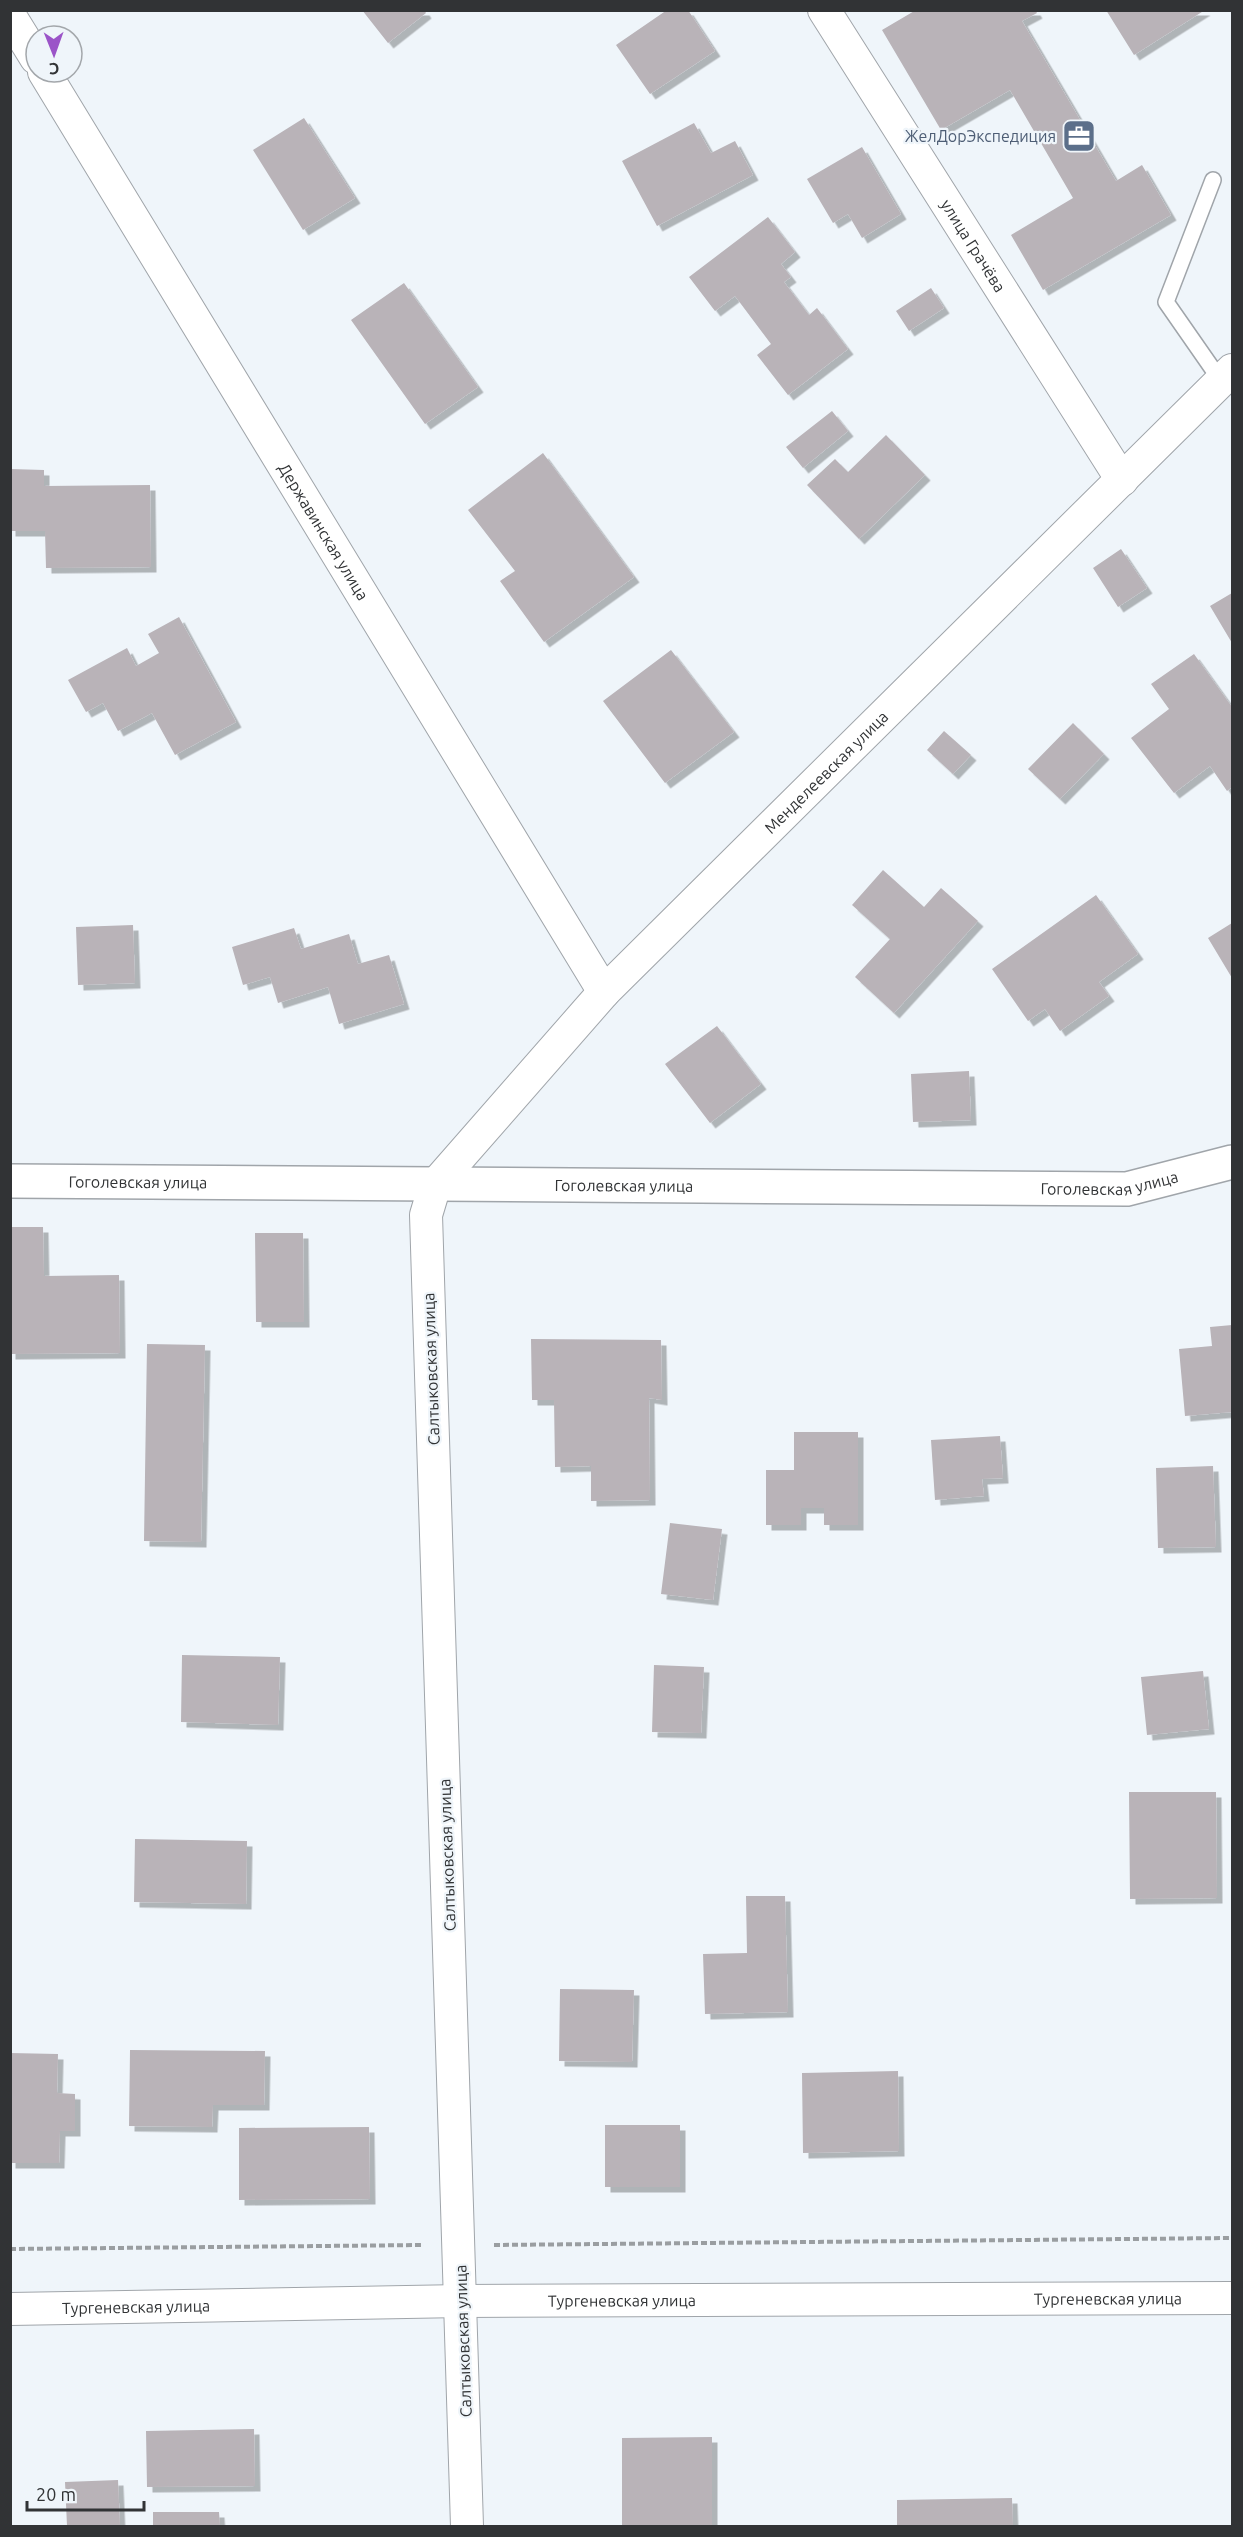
<svg xmlns="http://www.w3.org/2000/svg" width="1243" height="2537" font-family="Ubuntu,sans-serif">
<style>
.building{fill:#b9b3b8;filter:url(#shadow)}
.lines{fill:none;stroke-linecap:round;stroke-linejoin:round}
.service-casing{stroke:#a0a5aa;stroke-width:18}
.minor-casing{stroke:#a0a5aa;stroke-width:34}
.tertiary-casing{stroke:#a0a5aa;stroke-width:36}
.path{stroke:#9a9ea1;stroke-width:4;stroke-dasharray:6 3;stroke-linecap:butt}
.service{stroke:#fff;stroke-width:15}
.minor{stroke:#fff;stroke-width:32}
.tertiary{stroke:#fff;stroke-width:33}
.labels{text-anchor:middle;dominant-baseline:central;stroke-width:4.5;stroke-linejoin:round;paint-order:stroke}
.service-label{font-size:16px;fill:#4e5e75;stroke:#eff5fa;text-anchor:end}
.street-label{font-size:16px;fill:#313335;stroke:#eff5fa}
</style>
<defs>
<filter id="shadow"><feDropShadow dx="5.5" dy="5.5" stdDeviation="0" flood-color="#0004"/></filter>
</defs>
<rect width="100%" height="100%" fill="#eff5fa"/>
<path class="building" d="M362,10H424L426,13L388,43Z
M667,10H688L715,51L650,94L616,45Z
M916,10H1035L1037,13L1022,21L1116,181L1142,165L1171,215L1043,290L1011,235L1073,198L1010,90L941,130L882,30Z
M1106,10H1205L1134,55Z
M304,118L355,198L303,230L253,150Z
M694,123L711,153L735,141L753,175L657,226L622,161Z
M862,147L901,214L862,238L848,214L833,223L807,179Z
M768,217L795,252L781,264L791,277L784,282L809,315L817,308L848,349L788,395L757,355L771,344L735,296L715,311L689,277Z
M404,283L478,387L425,424L351,320Z
M931,288L944,308L909,331L896,311Z
M832,411L848,431L803,468L786,447Z
M886,435L925,475L859,539L807,485L835,459L848,472Z
M543,453L634,577L544,642L500,581L515,571L468,510Z
M10,469L44,470V486L150,485L151,567L46,568L45,531H10Z
M1121,549L1147,588L1118,607L1093,568Z
M1232,593V643L1210,606Z
M179,617L236,722L175,755L152,713L118,731L103,703L86,712L68,680L127,648L136,666L159,653L148,634Z
M671,650L734,732L665,783L603,701Z
M1194,654L1232,707V787L1227,791L1210,766L1174,793L1131,738L1169,709L1151,684Z
M1073,723L1104,754L1060,799L1028,769Z
M944,731L971,755L953,774L927,750Z
M883,870L924,907L941,888L978,921L894,1013L855,977L890,939L852,905Z
M1096,895L1138,954L1099,982L1109,996L1060,1031L1045,1009L1028,1021L992,969Z
M1232,923V978L1208,938Z
M133,925L135,983L78,985L76,927Z
M294,928L301,949L349,934L358,964L389,955L404,1004L339,1024L328,987L278,1003L270,977L243,985L232,947Z
M717,1026L761,1084L710,1123L665,1064Z
M969,1071L971,1120L913,1122L911,1074Z
M10,1227H43L44,1276L119,1275L120,1353L10,1354Z
M255,1233H303L304,1322H256Z
M1232,1325V1412L1185,1416L1179,1349L1212,1346L1210,1327Z
M531,1339L661,1340L662,1400L649,1398L650,1500L591,1501V1466L555,1467L554,1400H532Z
M147,1344L205,1345L201,1542L144,1541Z
M794,1432H858V1525H824V1508H801V1525H766V1470H794Z
M1000,1436L1003,1478L982,1479L984,1496L935,1500L931,1440Z
M1213,1466L1216,1547L1158,1548L1156,1468Z
M670,1523L722,1529L713,1600L661,1594Z
M182,1655L280,1657L278,1725L181,1722Z
M654,1665L704,1667L701,1733L652,1732Z
M1203,1671L1209,1729L1147,1735L1141,1677Z
M1129,1792H1216L1217,1898L1130,1899Z
M135,1839L247,1841L246,1904L134,1902Z
M746,1896H785L788,2012L705,2014L703,1954L747,1953Z
M560,1989L634,1990L632,2062L559,2061Z
M130,2050L265,2051L264,2105H213L212,2127L129,2126Z
M10,2053L58,2054L57,2093L75,2094V2131H60L59,2163H10Z
M898,2071L899,2151L803,2153L802,2073Z
M605,2125H680V2187H605Z
M369,2127L370,2199L239,2200V2128Z
M254,2429L255,2486L147,2487L146,2431Z
M712,2437V2525H622V2438Z
M118,2480L120,2526H67L65,2482Z
M1012,2498L1013,2526H897V2500Z
M153,2512H219L220,2526H153Z"/>
<g class="lines">
<g class="service-casing">
<path id="service" d="M1213,180L1166,302L1221,381"/>
</g>
<g class="minor-casing">
<g id="minor">
<path id="s1" d="M824,10L1122,480"/>
<path d="M10,16L36,58"/>
<path id="s2" d="M44,72L604,992"/>
<path id="s3" d="M10,2309L462,2301L1232,2298"/>
<path id="s4" d="M467,2526L426,1215L435,1185L604,992L1232,370"/>
</g>
</g>
<g class="tertiary-casing">
<g id="tertiary">
<path id="s5" d="M10,1181L1127,1189L1232,1162"/>
</g>
</g>
<path class="path" d="M494,2245L1232,2238
M10,2249L424,2245"/>
<use href="#service" class="service"/>
<use href="#minor" class="minor"/>
<use href="#tertiary" class="tertiary"/>
</g>
<defs>
<g id="office-square" transform="scale(1.725)"><rect x="-9" y="-9" width="18" height="18" rx="4" fill="#5c6f8a" stroke="#eff5fa"/><path d="M-6-3h4V-5.5h4V-3h4V5H-6ZM-1-4.5V-3h2v-1.5ZM-6 0V1H6V0Z" fill="#fff"/></g>
</defs>
<g fill-rule="evenodd">
<use href="#office-square" x="1079" y="136"/>
</g>
<g class="labels">
<g class="service-label">
<text x="1056" y="136">ЖелДорЭкспедиция</text>
</g>
<g class="street-label">
<text stroke="none"><textPath href="#s1" startOffset="279">улица Грачёва</textPath></text>
<text stroke="none"><textPath href="#s2" startOffset="538">Державинская улица</textPath></text>
<text stroke="none"><textPath href="#s4" startOffset="1912">Менделеевская улица</textPath></text>
<text stroke="none"><textPath href="#s5" startOffset="1100">Гоголевская улица</textPath></text>
<text stroke="none"><textPath href="#s5" startOffset="128">Гоголевская улица</textPath></text>
<text stroke="none"><textPath href="#s5" startOffset="614">Гоголевская улица</textPath></text>
<text transform="translate(431 1369) rotate(-92)">Салтыковская улица</text>
<text transform="translate(447 1855) rotate(-92)">Салтыковская улица</text>
<text stroke="none"><textPath href="#s3" startOffset="1098">Тургеневская улица</textPath></text>
<text stroke="none"><textPath href="#s3" startOffset="612">Тургеневская улица</textPath></text>
<text stroke="none"><textPath href="#s3" startOffset="126">Тургеневская улица</textPath></text>
<text transform="translate(463 2341) rotate(-92)">Салтыковская улица</text>
</g>
</g>
<rect width="1243" height="2537" fill="none" stroke="#313335" stroke-width="24"/>
<g transform="translate(54 54) rotate(179)"><circle r="28" fill="#eff5fa" stroke="#a3a7ab" stroke-width="1.5"/>
<path d="M0-4.5L10 22L0 15L-10 22Z" fill="#9b54c8"/>
<text y="-9" font-size="16" font-weight="bold" text-anchor="middle" fill="#313335">С</text>
</g>
<path d="M27 2501v9h117v-9" fill="none" stroke="#313335" stroke-width="3"/>
<text x="36" y="2501" font-size="18" fill="#313335" stroke="#eff5fa" stroke-width="4.5" paint-order="stroke">20 m</text>
</svg>
